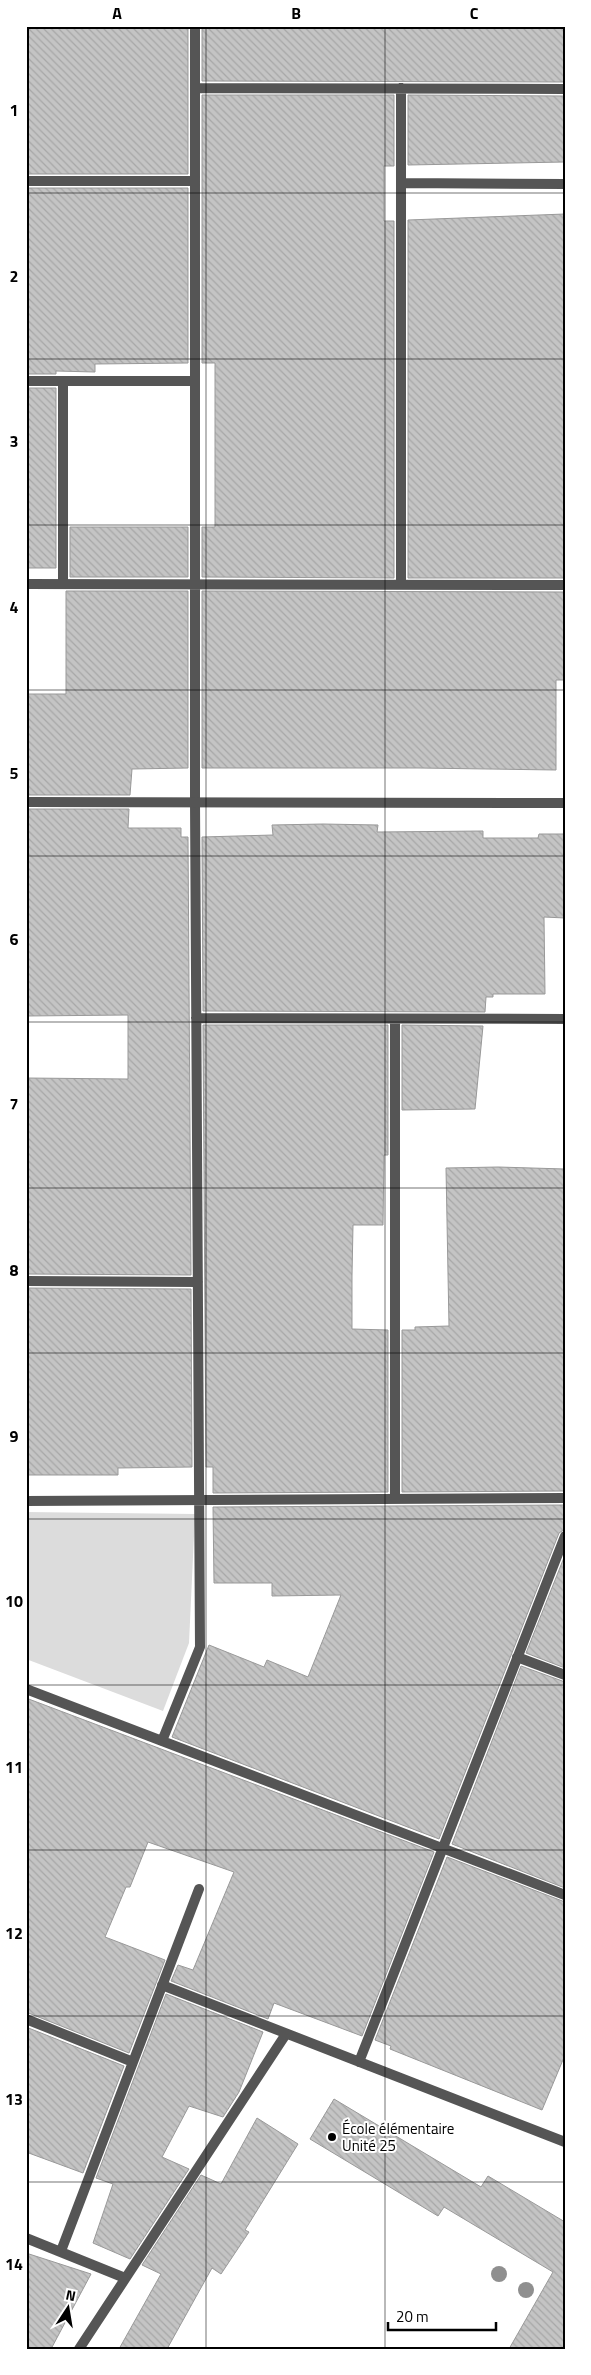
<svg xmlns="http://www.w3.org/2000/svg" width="591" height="2375" font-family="'Titillium Web',sans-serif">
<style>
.park{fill:#dcdcdc}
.building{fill:url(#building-back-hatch);stroke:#999}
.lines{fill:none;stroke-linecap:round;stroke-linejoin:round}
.minor{stroke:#555;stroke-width:10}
.tertiary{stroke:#555;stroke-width:10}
.tree{fill:#8f8f8f}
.grid{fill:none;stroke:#000;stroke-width:1;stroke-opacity:0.55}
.poi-dot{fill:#000;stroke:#fff;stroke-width:2}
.labels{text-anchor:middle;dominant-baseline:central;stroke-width:4;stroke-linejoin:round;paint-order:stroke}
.poi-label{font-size:15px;fill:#000;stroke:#fff;text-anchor:start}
.neatline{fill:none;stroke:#000;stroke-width:2}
.grid-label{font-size:16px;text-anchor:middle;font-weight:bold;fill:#000}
</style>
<defs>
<pattern id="building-back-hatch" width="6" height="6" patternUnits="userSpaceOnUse" patternTransform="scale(1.25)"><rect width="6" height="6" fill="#c4c4c4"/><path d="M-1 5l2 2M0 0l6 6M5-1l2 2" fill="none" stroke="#a7a7a7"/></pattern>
</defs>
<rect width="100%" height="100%" fill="#fff"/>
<path class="park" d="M26,1512L195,1514L189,1643L163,1711L26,1659Z"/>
<path class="building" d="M26,26H188V174H26Z
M202,26H565V82L202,81Z
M202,95H394V166H384V221H394V578L202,577V527H215V363H202Z
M408,95L565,96V162L408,165Z
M26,188H188V363L95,364V372L56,371V374H26Z
M565,214V578H408V220Z
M26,388H56V568H26Z
M70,527H188V577H70Z
M66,591H188V768L132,769L130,795H26V694H66Z
M202,591L565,592V680H556V770L419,768H202Z
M26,809H129L128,828H181V837H188L191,1275L26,1274V1078L128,1079V1015L26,1016Z
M323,824L378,825L377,832L483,831V838H538L539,834H565V918L544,917L545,994H493V997H486L485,1012L203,1011L202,837L273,835L272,825Z
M203,1025H388V1155H384L383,1225H353L352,1276V1329L388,1330V1492L213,1493V1467H206Z
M402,1025L483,1026L475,1109L402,1110Z
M498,1167L565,1169V1491L402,1492V1330H415V1327L449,1326L446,1168Z
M26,1288L191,1289L192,1467L118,1468V1475H26Z
M565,1505V1529L559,1533L439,1839L172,1737L209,1645L264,1667L267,1660L308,1677L341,1595L272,1596V1583H214L213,1507Z
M565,1555V1668L526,1653Z
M521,1666L565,1682V1888L452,1844Z
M26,1698L434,1852L362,2036L274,2003L268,2019L171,1981L178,1965L193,1970L234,1872L148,1842L130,1887H126L105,1937L165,1960L129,2053L26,2012Z
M447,1857L565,1902V2055L542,2110L390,2049L391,2046L375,2040Z
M166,1994L263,2032L239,2092L223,2117L189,2106L162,2157L189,2169L130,2259L93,2243L113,2184L96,2178Z
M26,2027L124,2066L83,2173L26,2152Z
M334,2099L481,2187L488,2176L565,2222V2349H509L553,2272L444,2207L438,2216L310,2139Z
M257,2118L298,2144L245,2230L249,2232L221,2274L212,2268L167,2349H119L161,2274L142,2265L201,2175L221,2184Z
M26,2253L91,2274L51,2349H26Z"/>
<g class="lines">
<path class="minor" d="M195,88L565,89
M401,88V585
M26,181H195
M401,183L565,184
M26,381H195
M63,381V584
M26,584L565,585
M196,1018L565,1019
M395,1019V1499
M26,1281L198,1282
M26,1501L565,1498
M517,1657L565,1675
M26,1689L565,1895
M162,1741L200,1647L195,802V26
M162,1985L565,2142
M26,2019L133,2062
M359,2062L565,1536
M26,2238L125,2278
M61,2251L199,1889
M79,2349L286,2034"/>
<path class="tertiary" d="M26,802L565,803"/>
</g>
<g class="tree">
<circle cx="499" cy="2274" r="8"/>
<circle cx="526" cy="2290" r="8"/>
</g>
<path class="grid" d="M206,26V2349M385,26V2349M26,193H565M26,359H565M26,525H565M26,690H565M26,856H565M26,1022H565M26,1188H565M26,1353H565M26,1519H565M26,1685H565M26,1850H565M26,2016H565M26,2182H565"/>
<circle class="poi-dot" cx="332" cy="2137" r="5"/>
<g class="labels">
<g class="poi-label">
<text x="342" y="2128">École élémentaire<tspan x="342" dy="17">Unité 25</tspan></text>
</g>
</g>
<rect width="591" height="2375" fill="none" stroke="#ffffff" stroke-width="55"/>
<g transform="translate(68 2308) rotate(12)" stroke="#ffffff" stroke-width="4" paint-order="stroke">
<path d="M0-4L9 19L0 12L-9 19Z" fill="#000000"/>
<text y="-8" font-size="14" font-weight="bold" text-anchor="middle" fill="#000000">N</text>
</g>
<path d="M388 2322v8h108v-8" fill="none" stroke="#000000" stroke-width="2.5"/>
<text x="396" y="2322" font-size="15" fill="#000000" stroke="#ffffff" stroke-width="4" paint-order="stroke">20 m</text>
<rect x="28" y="28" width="536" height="2320" class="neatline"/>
<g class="grid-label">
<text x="117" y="19">A</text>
<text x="296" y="19">B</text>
<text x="474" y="19">C</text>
<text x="14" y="116">1</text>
<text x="14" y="282">2</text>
<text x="14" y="447">3</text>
<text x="14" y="613">4</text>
<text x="14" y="779">5</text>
<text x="14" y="945">6</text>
<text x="14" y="1110">7</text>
<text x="14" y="1276">8</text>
<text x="14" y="1442">9</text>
<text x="14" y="1607">10</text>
<text x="14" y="1773">11</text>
<text x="14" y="1939">12</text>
<text x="14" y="2105">13</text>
<text x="14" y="2270">14</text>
</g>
</svg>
